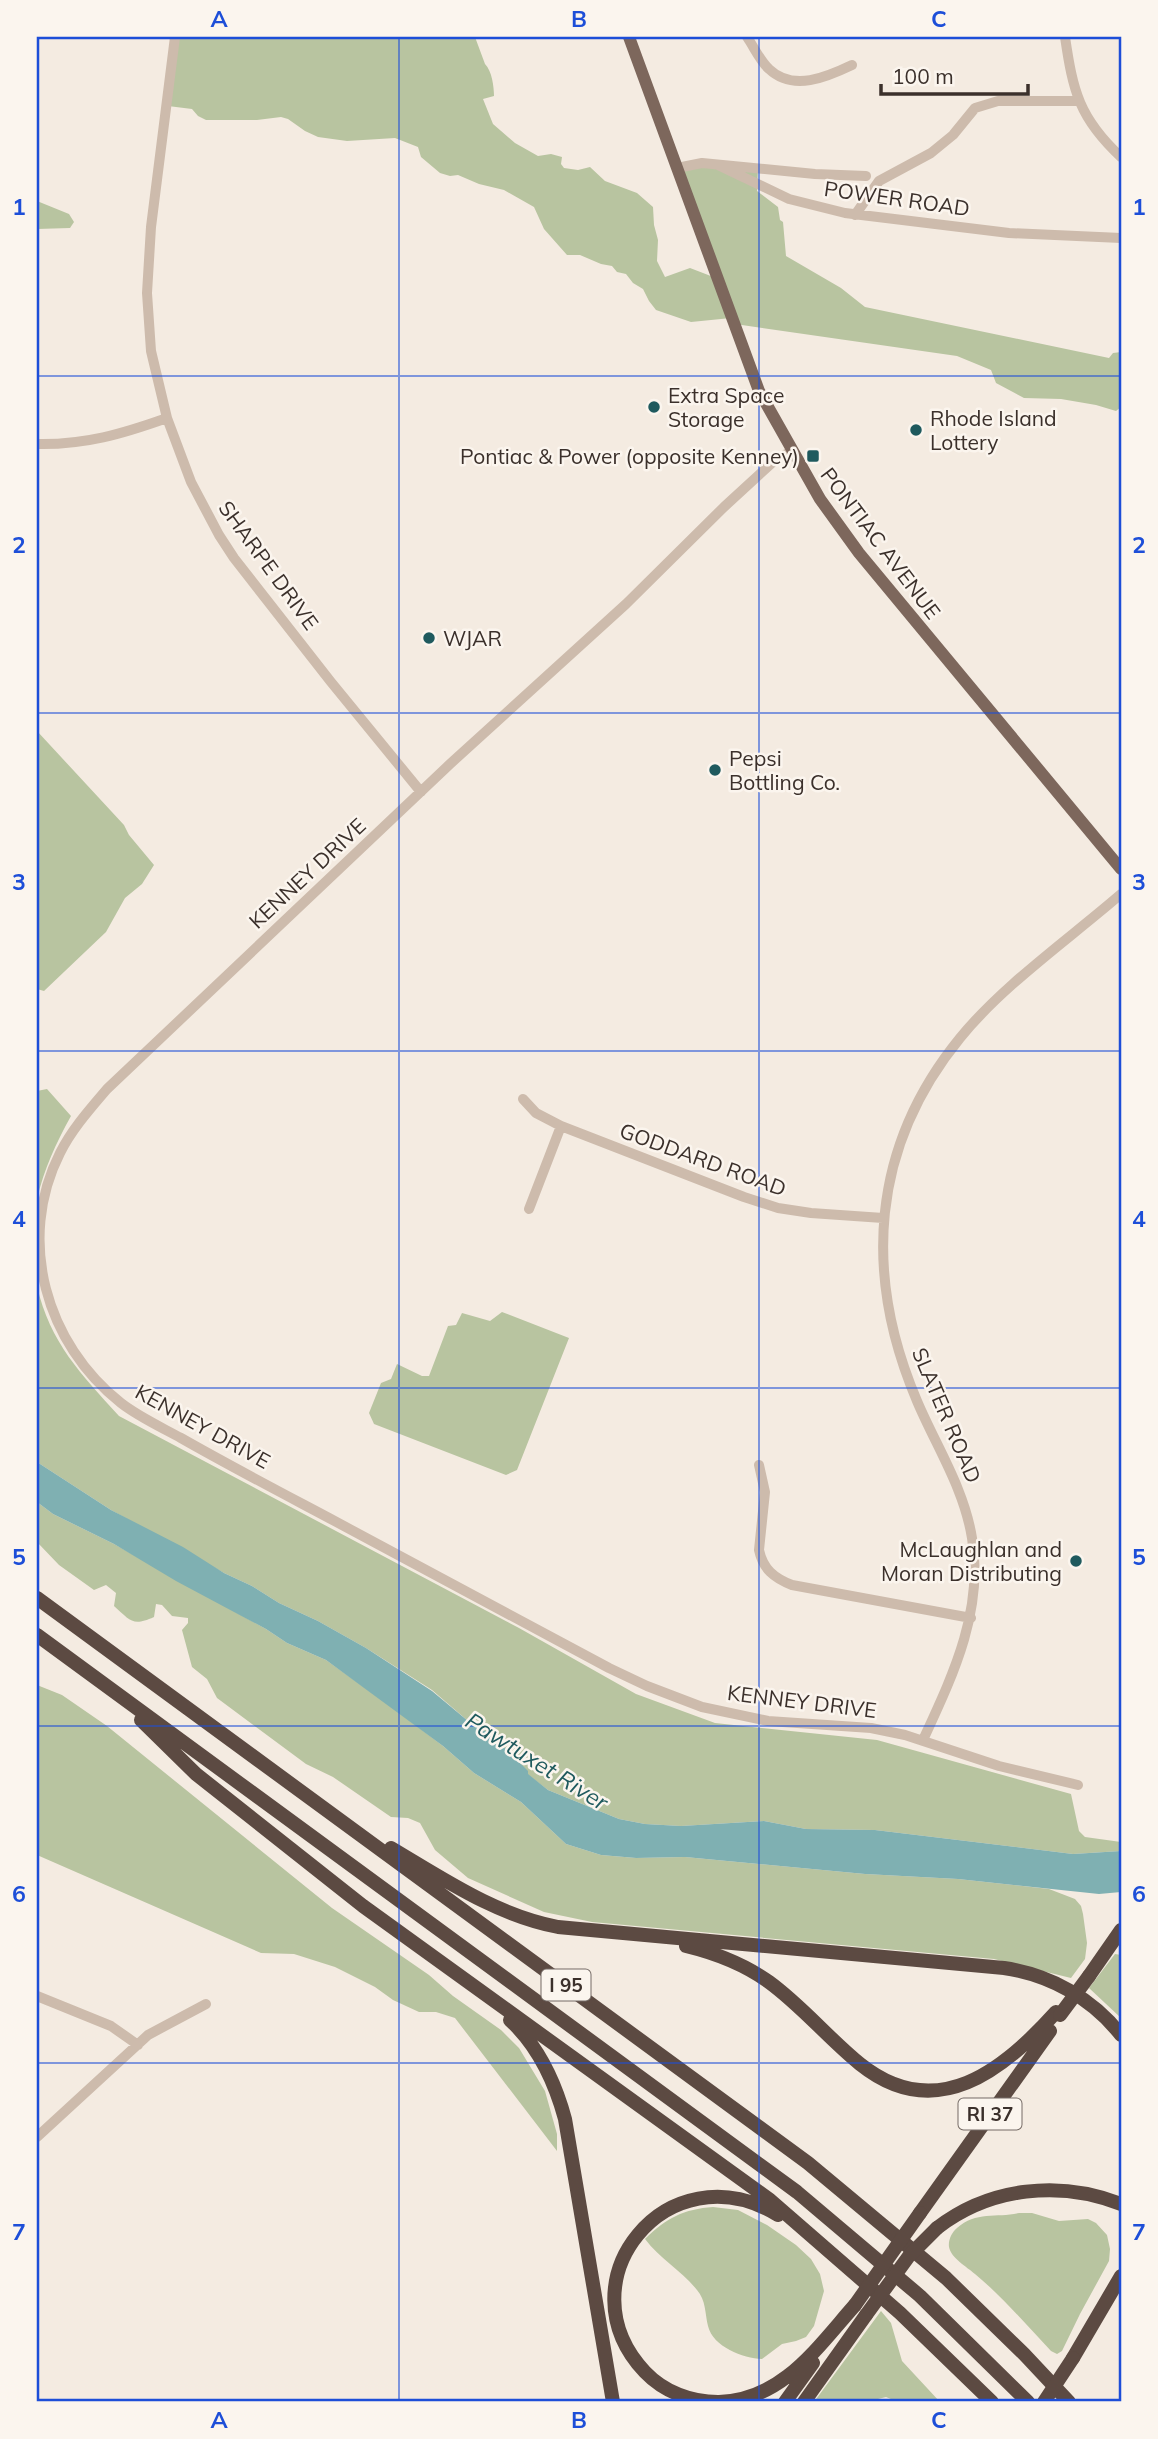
<svg xmlns="http://www.w3.org/2000/svg" width="1158" height="2439" font-family="Mulish,sans-serif">
<style>
.green{fill:#b8c4a0}
.water{fill:#7fb0b2}
.lines{fill:none;stroke-linecap:round;stroke-linejoin:round}
.minor{stroke:#cdbbac;stroke-width:10}
.major{stroke:#7d675c;stroke-width:12}
.highway{stroke:#5c4a42;stroke-width:14}
.highway-bridge{stroke:#5c4a42;stroke-width:14}
.grid{fill:none;stroke:#1d4ed8;stroke-width:2;stroke-opacity:0.55}
.poi-dot{fill:#1f5a5e;stroke:#fbf5ee;stroke-width:2.5}
.labels{text-anchor:middle;dominant-baseline:central;stroke-width:5;stroke-linejoin:round;paint-order:stroke}
.shield{fill:#fbf5ee;stroke:#756b66;stroke-width:2}
.shield-label{font-size:19px;font-weight:bold;fill:#3b302b}
.street-label{font-size:21px;fill:#3b302b;stroke:#fbf5ee}
.poi-label{font-size:21px;fill:#3b302b;stroke:#fbf5ee;text-anchor:start}
.water-label{font-size:23px;font-style:italic;fill:#1f5a5e;stroke:#fbf5ee}
.neatline{fill:none;stroke:#1d4ed8;stroke-width:2.5}
.grid-label{font-size:23px;text-anchor:middle;font-weight:bold;fill:#1d4ed8}
</style>
<rect width="100%" height="100%" fill="#f4ebe1"/>
<path class="green" d="M176,37H475L485,64C492,71 494,87 494,96L483,99L493,124L515,143L538,156L551,154L562,157L561,164L564,168L578,170L590,167L605,181L637,193L653,207L654,225L658,240L657,261L665,277L690,268L716,278L678,172L703,164L758,168L757,191L778,207L780,220L783,222L786,256L841,288L865,307L1109,358L1113,353L1121,352V407L1116,411L1096,405L1061,399L1024,398L996,383L991,370L957,356L735,324L731,318L691,322L656,310L649,301L643,289L633,283L626,274L617,272L612,266L601,264L580,255H567L544,229L534,207L504,190L479,184L458,175L450,176L440,173L421,157L418,147L395,138L347,141L318,137L305,131L288,119L281,117L257,120H206L198,116L192,109L168,106Z
M37,201L69,214L74,222L70,228L37,229Z
M37,731L124,825L129,835L154,865L142,884L125,898L106,932L44,991L37,989Z
M47,1089L71,1116C56,1143 44,1169 37,1199V1091Z
M37,1286C50,1343 81,1374 119,1416L519,1628L636,1694L715,1723L877,1740L1071,1794L1079,1831L1085,1837L1121,1842V1851L1073,1854L875,1830L806,1829L764,1821L681,1826L645,1824L619,1819L548,1790L527,1774L492,1735L468,1721L432,1690L366,1648L318,1621L279,1603L252,1586L224,1573L111,1510L37,1462Z
M502,1312L569,1338L517,1470L506,1475L374,1424L369,1413L381,1383L391,1379L397,1364L422,1376H429L448,1326L456,1325L462,1313L490,1321Z
M37,1502L53,1514L114,1544L266,1629L287,1643L326,1660L389,1705L443,1746L474,1773L521,1802L566,1844L601,1855L636,1858L685,1857L865,1874L958,1879L1049,1889L1075,1899L1081,1906L1083,1914L1087,1943L1085,1959L1071,1978L994,1959L592,1922L544,1912L468,1878L435,1850L420,1823L408,1818L391,1817L333,1777L306,1764L217,1698L207,1679L192,1667L182,1630L188,1623V1618L172,1616L162,1605L156,1604L154,1617C132,1627 130,1620 114,1606L116,1593L106,1585L94,1590L59,1565L37,1542Z
M37,1685L62,1695L107,1726L332,1908L429,1975L453,1996L501,2030L519,2048L545,2091L557,2134V2151L455,2018L436,2012H419L393,2000L375,1987L335,1967L294,1954L261,1953L37,1855Z
M1115,1954L1121,1955V2018L1089,1988Z
M713,2207L738,2210L767,2225L796,2245L811,2259L820,2274L824,2291L814,2326L806,2337L796,2341L782,2344L762,2359C743,2358 713,2347 708,2326C705,2314 706,2300 697,2290C682,2271 660,2259 645,2239C666,2218 684,2209 713,2207Z
M1019,2213H1032L1059,2221L1088,2219L1096,2223L1107,2235L1110,2249L1109,2261L1080,2314L1062,2351L1057,2354L1051,2351C1026,2325 1003,2297 975,2274C967,2267 951,2258 949,2247C948,2240 952,2232 957,2228C976,2211 997,2218 1019,2213Z
M881,2311L891,2323L902,2361L940,2402H898L886,2397L866,2402H814Z"/>
<path class="water" d="M37,1462L111,1510L183,1547L224,1573L252,1586L279,1603L318,1621L366,1648L432,1691L468,1721L492,1735L528,1771V1774L548,1790L619,1819L645,1824L681,1826L764,1821L806,1829L875,1830L1073,1854L1121,1851V1892L1099,1894L958,1879L865,1874L685,1857L636,1858L601,1855L566,1844L521,1802L474,1773L443,1746L326,1660L287,1643L266,1629L176,1581L114,1544L53,1514L37,1502Z"/>
<g class="lines">
<path class="minor" d="M175,37L151,227L147,293L151,351L167,418L191,482L219,535L234,558L331,682L421,792
M747,37C754,47 760,61 769,69C793,92 827,77 852,65
M1065,37C1073,91 1079,118 1121,157
M718,165L789,199L845,213L1009,233L1121,238
M677,168L702,163L815,174L866,176
M855,215L879,181L931,153L953,135L975,108L998,101H1078
M37,444C85,445 122,434 167,418
M793,450L774,461L724,507L626,604L450,764L107,1089C90,1109 72,1129 60,1153C16,1240 46,1344 121,1403C139,1417 161,1427 181,1438C230,1466 280,1492 329,1518C422,1568 515,1618 609,1668L647,1686L702,1707L768,1721L871,1728L905,1735L999,1766L1078,1785
M523,1099L536,1113L561,1126L744,1197L778,1208L811,1213L883,1218
M529,1209L561,1126
M759,1465L765,1492L759,1550C763,1569 774,1578 792,1585L971,1618
M923,1740C953,1675 984,1611 972,1538C964,1488 936,1446 917,1401C863,1274 871,1147 960,1038C1002,986 1069,939 1121,894
M37,1996L111,2026L138,2045
M37,2137L148,2035L206,2004"/>
<path class="major" d="M629,37L759,391L820,499L859,553L1121,869"/>
<path class="highway" d="M37,1598L808,2163L946,2278L1024,2354L1069,2402
M37,1635L797,2192L920,2296L1028,2402
M141,1720L196,1774L363,1906L770,2200L900,2313L992,2402
M391,1848C445,1880 496,1915 558,1927L1004,1968C1050,1975 1092,1998 1121,2035
M686,1946C715,1953 744,1964 769,1982C802,2006 828,2038 860,2064C936,2125 1004,2070 1056,2012
M1089,1976L1121,1930
M510,2020C538,2046 555,2082 565,2119L613,2402
M920,2213L1050,2031
M937,2228C990,2187 1060,2180 1121,2204
M1073,2358L1121,2276
M718,2402C691,2402 664,2392 645,2372C560,2282 667,2148 778,2215
M719,2402C782,2400 816,2349 855,2305
M785,2402L813,2363
M804,2402L866,2315"/>
<path class="highway-bridge" d="M1060,2015L1089,1976
M855,2305L920,2213
M866,2315L909,2256L937,2228
M1044,2402L1073,2358"/>
</g>
<path class="grid" d="M399,37V2402M759,37V2402M37,376H1121M37,713H1121M37,1051H1121M37,1388H1121M37,1726H1121M37,2063H1121"/>
<g class="poi-dot">
<circle cx="654" cy="407" r="7"/>
<circle cx="916" cy="430" r="7"/>
<rect x="806" y="449" width="14" height="14" rx="3.5"/>
<circle cx="429" cy="638" r="7"/>
<circle cx="715" cy="770" r="7"/>
<circle cx="1076" cy="1561" r="7"/>
</g>
<g class="labels">
<g class="shield">
<rect x="541.5" y="1969.5" width="49" height="31" rx="5"/>
<rect x="958.5" y="2098.5" width="63" height="31" rx="5"/>
</g>
<g class="shield-label">
<text x="566" y="1985">I 95</text>
<text x="990" y="2114">RI 37</text>
</g>
<g class="street-label">
<text transform="translate(897 198) rotate(8)">POWER ROAD</text>
<text transform="translate(881 543) rotate(53)">PONTIAC AVENUE</text>
<text transform="translate(269 565) rotate(54)">SHARPE DRIVE</text>
<text transform="translate(307 873) rotate(-43)">KENNEY DRIVE</text>
<text transform="translate(703 1159) rotate(20)">GODDARD ROAD</text>
<text transform="translate(947 1415) rotate(67)">SLATER ROAD</text>
<text transform="translate(203 1426) rotate(29)">KENNEY DRIVE</text>
<text transform="translate(802 1701) rotate(7)">KENNEY DRIVE</text>
</g>
<g class="poi-label">
<text x="668" y="395">Extra Space<tspan x="668" dy="24">Storage</tspan></text>
<text x="930" y="418">Rhode Island<tspan x="930" dy="24">Lottery</tspan></text>
<text x="799" y="456" text-anchor="end">Pontiac &amp; Power (opposite Kenney)</text>
<text x="443" y="638">WJAR</text>
<text x="729" y="758">Pepsi<tspan x="729" dy="24">Bottling Co.</tspan></text>
<text x="1062" y="1549" text-anchor="end">McLaughlan and<tspan x="1062" dy="24">Moran Distributing</tspan></text>
</g>
<g class="water-label">
<text transform="translate(537 1761) rotate(32)">Pawtuxet River</text>
</g>
</g>
<rect width="1158" height="2439" fill="none" stroke="#fbf5ee" stroke-width="77"/>
<path d="M881 84v10h147v-10" fill="none" stroke="#3b302b" stroke-width="3.5"/>
<text x="892" y="84" font-size="21" fill="#3b302b" stroke="#fbf5ee" stroke-width="5" paint-order="stroke">100 m</text>
<rect x="38" y="38" width="1082" height="2362" class="neatline"/>
<g class="grid-label">
<text x="219" y="27">A</text>
<text x="579" y="27">B</text>
<text x="939" y="27">C</text>
<text x="19" y="215">1</text>
<text x="1139" y="215">1</text>
<text x="19" y="553">2</text>
<text x="1139" y="553">2</text>
<text x="19" y="890">3</text>
<text x="1139" y="890">3</text>
<text x="19" y="1227">4</text>
<text x="1139" y="1227">4</text>
<text x="19" y="1565">5</text>
<text x="1139" y="1565">5</text>
<text x="19" y="1902">6</text>
<text x="1139" y="1902">6</text>
<text x="19" y="2240">7</text>
<text x="1139" y="2240">7</text>
<text x="219" y="2428">A</text>
<text x="579" y="2428">B</text>
<text x="939" y="2428">C</text>
</g>
</svg>
